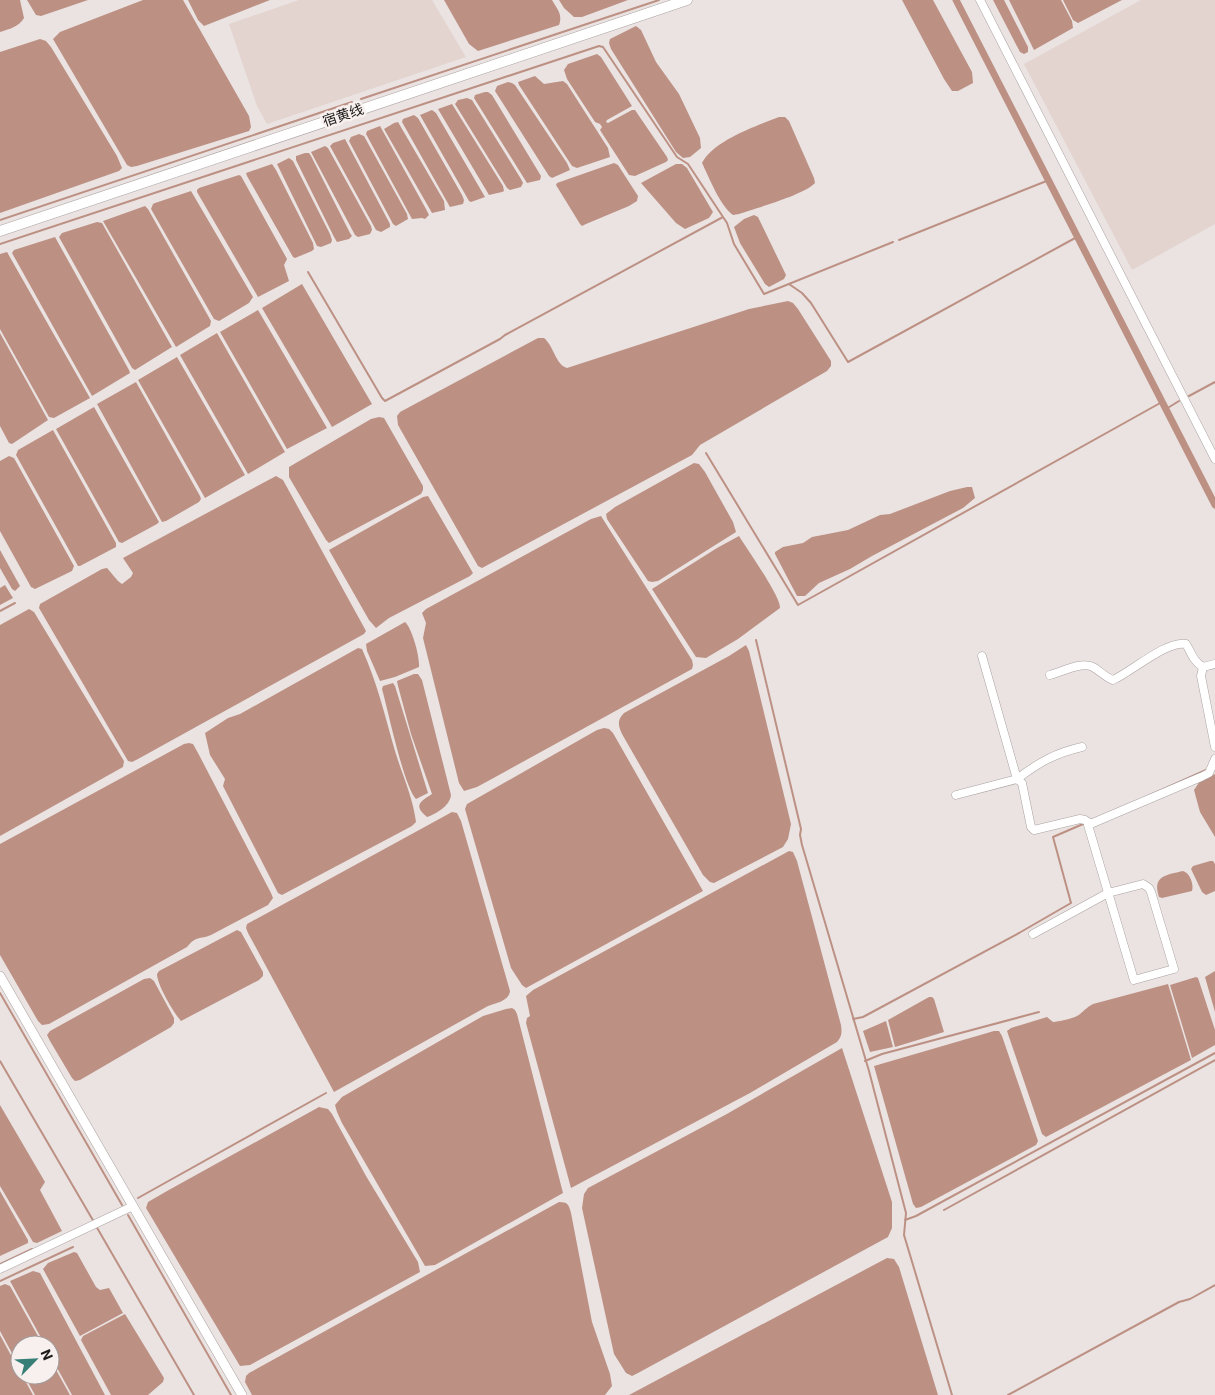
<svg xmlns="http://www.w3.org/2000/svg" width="1215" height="1395" font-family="Roboto,'Noto Sans SC',sans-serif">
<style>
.built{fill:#e3d4d0}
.water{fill:#bd9084}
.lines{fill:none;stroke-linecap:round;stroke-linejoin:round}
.stream{stroke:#bd9084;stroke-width:2}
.canal{stroke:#bd9084;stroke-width:7}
.minor-casing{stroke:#aaa3a1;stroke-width:9}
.tertiary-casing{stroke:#aaa3a1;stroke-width:10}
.secondary-casing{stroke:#aaa3a1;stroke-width:11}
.minor{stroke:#fff;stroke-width:8}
.tertiary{stroke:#fff;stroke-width:9}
.secondary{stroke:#fff;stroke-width:10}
.labels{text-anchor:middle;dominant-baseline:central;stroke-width:5;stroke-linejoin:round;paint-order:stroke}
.street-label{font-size:14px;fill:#1d1a1a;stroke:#f7f0ee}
</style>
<rect width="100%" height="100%" fill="#eae3e1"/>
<path class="built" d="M299,0H432L466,57L267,124L257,106L229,24Z
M1141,0H1215V224L1132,270L1024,64Z"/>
<path class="water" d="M0,0H20L24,18C19,27 9,29 0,32Z
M27,0H88L41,16L36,15Z
M143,0H183L249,116L251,127L249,131L137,166L131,167L127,165L53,39L60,32Z
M188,0H270L204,26L198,20Z
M444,0H552C557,9 563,14 559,25L478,51L469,44Z
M559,0H628L582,17H574L564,8Z
M902,0H933L972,72L973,83L958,91H952L944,79Z
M993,0H1004L1028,47V52L1024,54L1020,52Z
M1009,0H1061L1072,21L1073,28L1034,50Z
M1063,0H1122L1078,23L1073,20Z
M636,26L641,30L656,62L679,94L700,138L701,148L690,157L683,158L676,152L611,49L609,43L610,39Z
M40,39L46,41L51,47L117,156L122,168L119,171L0,213V52Z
M597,54L601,57L632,106L607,120L606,122L608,123L632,110H635L667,157L668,160L666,162L635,176L629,175L600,130L602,127L600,124L595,122L567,79L564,70L568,64Z
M535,76L544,84L563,81L567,84L608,148L610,157L577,168L572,166L519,85L518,82Z
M508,82L512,83L515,85L567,163L570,170L552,178L549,176L495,91L497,86Z
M485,92H488L492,95L541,176L540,180L527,183L474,98L475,95Z
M467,98L472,100L521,179L523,183L521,187L510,190L507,188L455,104L458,100Z
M452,104L503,186L504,191L502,192L489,195L438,109Z
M432,110L436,113L485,197L471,202L469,201L420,115Z
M414,115L418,118L462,195L464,200L463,204L450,207L402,122L403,119Z
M779,117H785L789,121L814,178L815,183C804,195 756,208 739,214L733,215C720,206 709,177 702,163C713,141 756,126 779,117Z
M398,122L444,201L445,210L432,213L384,129L394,123Z
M380,126L426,209L429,215L425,219L422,218L412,219L366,134L367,131Z
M359,134L364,136L407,214L408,219L396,226L393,224L349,141L351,137Z
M345,139L390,224V227L381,232L376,230L330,146L333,143Z
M325,146L328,148L371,226L372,230L370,234L358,237L355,235L311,152Z
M305,153H309L311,156L350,233L352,236L349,239L337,242L334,237L296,160V156Z
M289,158L293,161L330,234L332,240L331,243L321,247L317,246L277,164Z
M614,163L618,165L638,196L637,201L629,206L586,224L582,226L580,224L556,185L557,183Z
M272,164L276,170L313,243L314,249L312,251L295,258L293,257L247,176L246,173Z
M676,164H682L687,168L713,212L709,218L685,229L676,223L641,183Z
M239,175L241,176L287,259L284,265L289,281L258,297L197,192V190L199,188Z
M191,191L253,297L249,303L219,321L214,319L151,209L153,204L155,203Z
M145,206L148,209L211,321L210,326L176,347L103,221Z
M754,215L758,217L786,275L784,279L769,287L765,284L740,243L734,227L744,219Z
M97,222L102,223L172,347L135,370L132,368L59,237L62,233Z
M55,237L129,370L130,373L92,396L12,253L14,250Z
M7,252L90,398L54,418L49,417L0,329V254Z
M302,284L372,404L332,427L262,308Z
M788,301L793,303L798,309L831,361V366L827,371L700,445L692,455L482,568L478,566L398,425L397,416L400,412L538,338H544C554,346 555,364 567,368L749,309Z
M258,310L327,428L287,449L220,332Z
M0,333L48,420L12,444L9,443L0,426Z
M217,333L285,452L248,474L180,355Z
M177,357L245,475L205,498L138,380Z
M136,382L200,496L201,499L199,502L166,521L162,522L97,404Z
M94,407L159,522L157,524L122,543L119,542L56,429Z
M379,417L384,418L423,486V490L421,494L329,543L326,540L289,477V467L371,419Z
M53,430L116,543V547L80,566H78L16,455L18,450Z
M9,456L14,458L74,566L72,571L35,589L31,587L0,531V461Z
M694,463L699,464L705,472L733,522L736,532L658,581L652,582L648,581L607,519L606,514L615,507Z
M276,476L283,480L366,631L364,634L138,759L132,762L128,761L39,608L40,604L102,569L107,568L118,581L122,584L131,577L133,573L123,558Z
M967,487H972L975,498L963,508L872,556L850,569L819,583L805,596H797L775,554V552L783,547L803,543L812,537L848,530L880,515L890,514L950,491Z
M428,496L473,573L470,576L389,618L376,628L369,620L329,550L423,497Z
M601,516L692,660L693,665L692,669L477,787L464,791L459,783L423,638L426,623L422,613L426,609L591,519Z
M739,536C747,549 781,597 780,608L738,639L706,658L696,657L652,589L717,548Z
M0,550L20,586L15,591L12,589L0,568Z
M5,585L13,598L0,605V588Z
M29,609L34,612L124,761L123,767L0,836V625Z
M405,622C412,628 420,657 419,667L395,677L380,681L367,651L366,644Z
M746,645L749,651L791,824L788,839L783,847L714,883L710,882L703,875L622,734C618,725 617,720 624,713L729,656Z
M358,648L362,649C377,682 385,716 395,751C402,774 413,798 416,822L412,826L282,895L278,893L223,786L225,779L210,755L205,733L228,718L240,714Z
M414,674H418L422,680L451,795C450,806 436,814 427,817C413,805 420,802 432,794L411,734L398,686L397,681Z
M393,683L395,686L428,793L416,799C404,787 388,710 382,689L383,686Z
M604,728L609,729L613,733L703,891L526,988L522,985L511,968L465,809L467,804L597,730Z
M189,743L193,744L198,753L271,893L273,898L268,905L211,935C199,940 197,935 187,947L49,1024L42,1025L38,1021L0,955V844L184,744Z
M1215,774V837L1200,812L1194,790L1200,781Z
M452,812L457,813L461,821L510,991C509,1001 496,1003 488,1006L334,1092L248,933L246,928L247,924Z
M789,851L793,852L797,861L841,1025C842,1033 842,1036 837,1042L750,1093L571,1188L526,1023L527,1018L530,1016L526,996L533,990Z
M1210,861H1213L1215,864V891L1206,895L1202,892L1191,869L1193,866Z
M1183,871C1190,873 1194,884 1192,891L1162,898L1159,897C1152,876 1166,875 1183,871Z
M237,930L241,932L263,972V976L259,980L181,1021C174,1013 157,985 157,974L159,971Z
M1215,971V1012L1205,977Z
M1196,977L1198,978L1215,1030V1045L1192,1058L1170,985Z
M150,978L154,981L174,1018V1023L171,1027L80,1080L75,1081L72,1078L50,1041L47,1035L50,1031L144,979Z
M1168,984L1191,1060L1046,1137L1042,1134L1007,1031L1011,1028L1047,1017L1053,1022C1060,1021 1074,1019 1080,1014C1085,1010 1087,1007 1093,1004Z
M929,997H932L934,999L944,1032L895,1047L888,1020Z
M512,1008L515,1010L517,1014L563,1193L435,1265L425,1266L342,1123L337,1112L335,1105L342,1097L483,1016L506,1009Z
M886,1021L893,1047L870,1052L863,1031Z
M994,1031H999L1002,1036L1038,1141L1036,1145L921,1207L916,1208L913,1204L874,1066Z
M842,1048L892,1202V1228L888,1237L638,1373L632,1376L626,1373L614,1354L582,1208L584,1194L588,1188L725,1115Z
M0,1105L45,1182L40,1190L62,1231L37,1243L33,1242L0,1186Z
M319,1107L328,1109L332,1114L366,1176L418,1262L420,1272L250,1365L240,1366L146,1208L148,1202L167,1191Z
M0,1191L28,1240V1243L0,1256Z
M559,1202C568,1202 569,1205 571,1213L592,1322L610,1374L612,1386L605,1395H252L245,1382L246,1376L249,1373Z
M74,1252L77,1253L96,1287L100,1290L109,1288L123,1313L80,1336L43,1269L48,1263Z
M887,1258L894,1259L899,1267L938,1395H629Z
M33,1271L40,1273L105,1395H72L50,1355V1345H45L10,1281Z
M5,1284L10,1286L43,1345H20V1368L0,1331V1286Z
M125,1314L164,1378L163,1382L148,1395H111L81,1340L83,1336Z
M0,1335L20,1372V1375H22L33,1395H0Z
M50,1359L70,1395H35L24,1375H50Z"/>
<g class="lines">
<path class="stream" d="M361,99L659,0
M0,220L352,102
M899,240L1049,180
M0,244L599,46L603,47L677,157L688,164L727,223L734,244L764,294L893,242
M308,272L382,398L385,401L500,339L505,335L723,217
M789,284L802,293L811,303L848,362L1077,237
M1189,396L1215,382
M1166,409L1179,401
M706,453L798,605L1162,402
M0,611L15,603
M756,640L801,829L800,835L802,845L869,1071L906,1213L904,1235L952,1395
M1148,796L1206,770
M0,993L122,1205
M853,1019L863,1017L1019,933L1071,903L1053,837L1083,824
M0,1061L94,1222
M865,1061L882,1054L1039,1012
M138,1198L326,1093
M944,1210L1215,1060
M128,1215L231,1395
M905,1220L916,1216L1215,1053
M96,1226L194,1395
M0,1264L32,1249
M0,1281L73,1247
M1008,1395L1179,1302L1190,1299L1215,1285"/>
<path class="canal" d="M956,0L1215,505"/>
<g class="minor-casing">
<path id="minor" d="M980,0L1215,459
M982,656L1017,779C1038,763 1055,753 1082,747
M1203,667L1201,676L1215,747
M1050,675C1062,672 1081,661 1093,667C1100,671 1105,677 1113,680C1131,672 1167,640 1186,644C1192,654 1193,661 1203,667L1215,664
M956,795L1017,779L1022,783L1031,827L1034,830L1080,819L1085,820L1091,824
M1033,934L1108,893L1143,884L1149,888L1151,892L1174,969L1134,980L1088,825L1201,777L1209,773L1215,759
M0,1269L133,1206"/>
</g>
<g class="tertiary-casing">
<path id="tertiary" d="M0,976L242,1395"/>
</g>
<g class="secondary-casing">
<path id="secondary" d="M0,231L687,0"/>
</g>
<use href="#minor" class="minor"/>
<use href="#tertiary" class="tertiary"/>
<use href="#secondary" class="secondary"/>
</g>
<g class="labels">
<g class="street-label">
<text transform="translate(343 115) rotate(-19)">宿黄线</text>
</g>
</g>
<g transform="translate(35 1360) rotate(66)"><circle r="24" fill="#f7f0ee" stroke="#a09a99"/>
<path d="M0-4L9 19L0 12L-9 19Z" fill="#377e77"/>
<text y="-8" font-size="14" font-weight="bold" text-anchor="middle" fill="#1d1a1a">N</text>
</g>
</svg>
